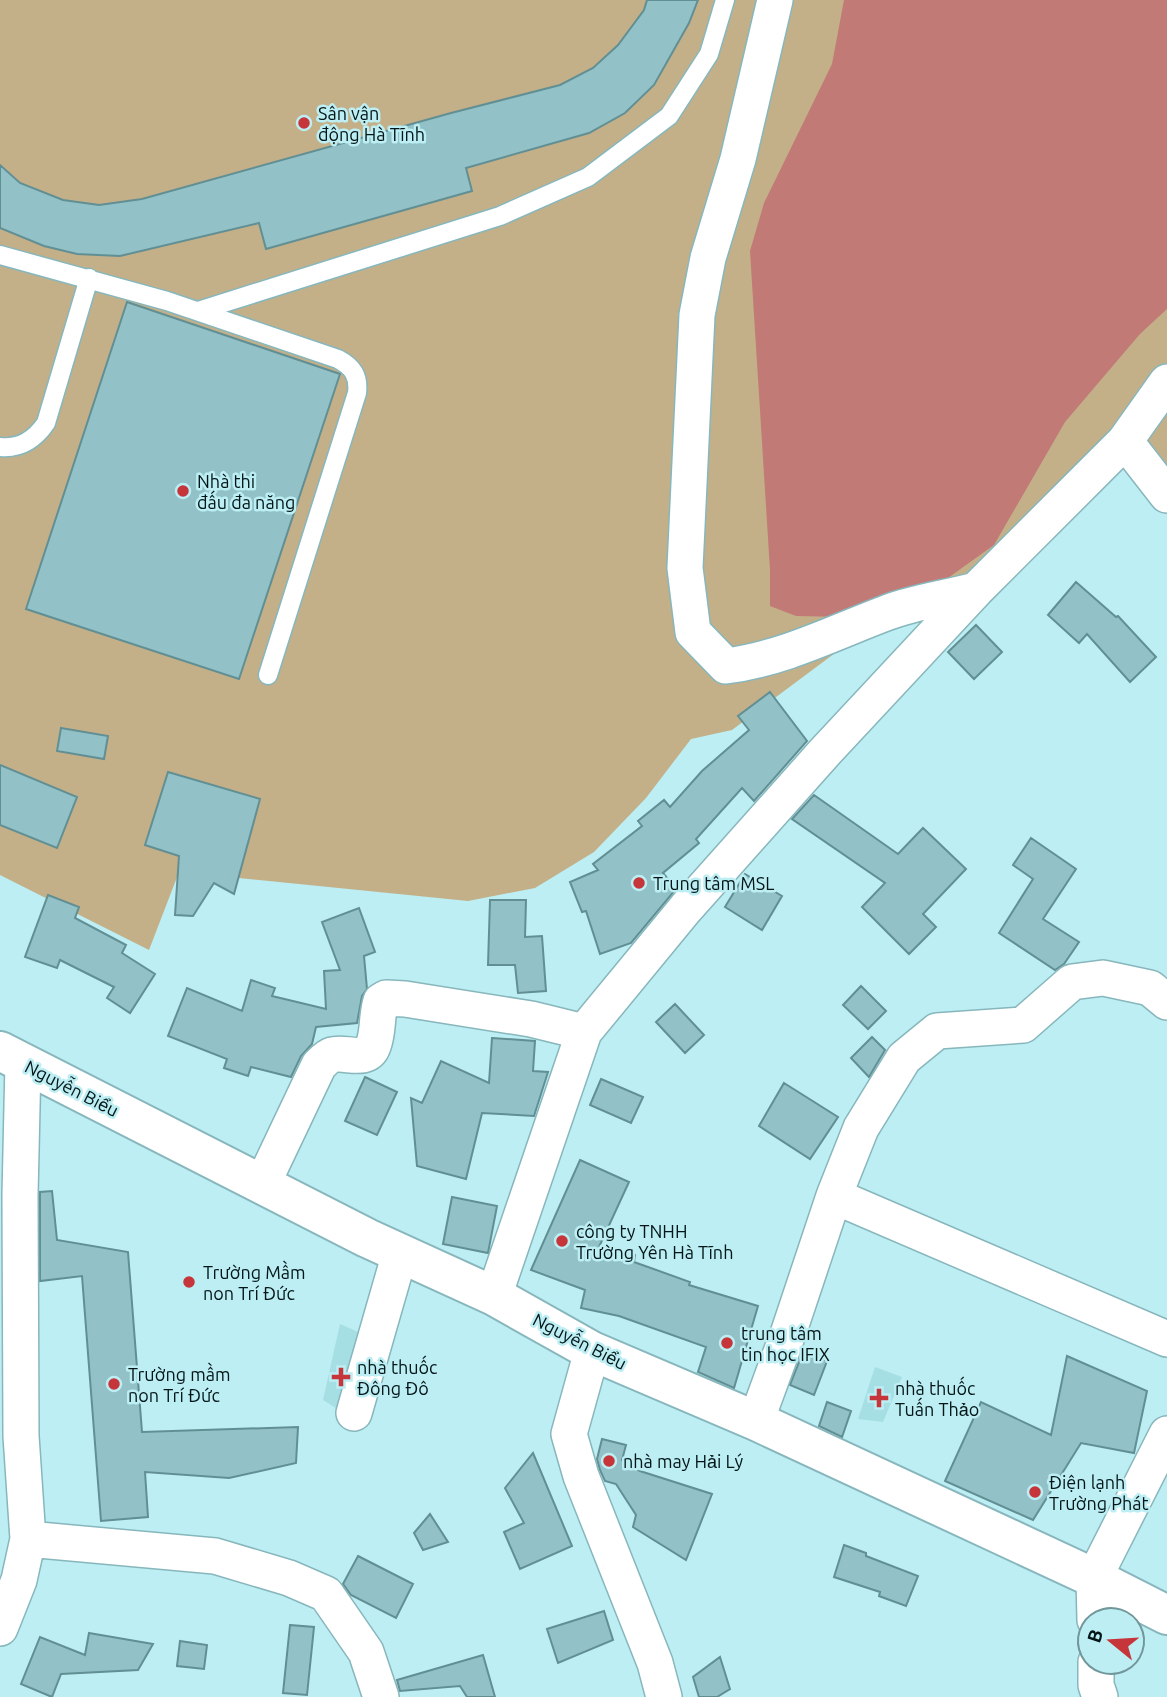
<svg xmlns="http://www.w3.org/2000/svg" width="1167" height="1697" font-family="Ubuntu,sans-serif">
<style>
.built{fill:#a5dfe4}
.green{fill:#c3b089}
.water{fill:#c17a75}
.building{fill:#92c2c7;stroke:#618f94;stroke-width:2}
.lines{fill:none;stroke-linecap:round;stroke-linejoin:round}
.service-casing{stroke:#87b7bc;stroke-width:21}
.minor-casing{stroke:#87b7bc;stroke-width:38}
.tertiary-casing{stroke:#87b7bc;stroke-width:42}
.service{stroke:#fff;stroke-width:18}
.minor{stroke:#fff;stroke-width:35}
.tertiary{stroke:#fff;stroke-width:38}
.poi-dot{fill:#c53539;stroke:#bceef3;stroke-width:2.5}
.labels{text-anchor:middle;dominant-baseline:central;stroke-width:5;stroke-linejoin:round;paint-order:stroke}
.poi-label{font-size:18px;fill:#031517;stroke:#bceef3;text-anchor:start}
.street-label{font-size:18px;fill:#031517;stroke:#bceef3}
</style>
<rect width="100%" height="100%" fill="#bceef3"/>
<path class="built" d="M340,1324L365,1335L344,1413L323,1400Z
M875,1367L902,1377L883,1422L858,1419Z"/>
<path class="green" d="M0,0H1167V472L1121,426L990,576L870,627L732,730L691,739L646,798L594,852L535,888L468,901L179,872L149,950L0,875Z"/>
<path class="water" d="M844,0H1167V309L1140,334L1065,422L994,545L927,593L844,617L796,616L770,606V570L750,251L764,203L832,64Z"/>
<path class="building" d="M647,0H698L689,23L654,85L625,113L589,133L466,168L472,191L266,249L259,223L120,256L77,254L44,246L0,228V165L20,183L63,200L99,205L142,199L451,113L560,85L593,68L618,45L644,10Z
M127,302L340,374L239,679L26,609Z
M1076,582L1116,617L1118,616L1156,657L1130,682L1087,634L1079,643L1048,615Z
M976,625L1002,652L974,679L948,652Z
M770,692L807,741L754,801L742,788L696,839L699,843L663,873L676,889L631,943L600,954L586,911L582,912L570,882L598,870L593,864L642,826L638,821L664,800L670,807L702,771L749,730L738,716Z
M61,728L108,736L104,759L57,751Z
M0,765L77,797L57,848L0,825Z
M168,772L260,799L234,894L214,883L193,916L175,915L179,856L145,845Z
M814,795L898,854L923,828L966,869L923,914L936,927L909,954L862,907L885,883L792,819Z
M1031,838L1076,869L1043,919L1079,942L1064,964L1055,970L999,933L1033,879L1013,865Z
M745,874L782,896L762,930L725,907Z
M48,895L79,907L75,918L126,945L122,953L155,974L130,1013L107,998L114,987L60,960L57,968L25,957Z
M490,900H526L525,937L542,936L546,991L518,993L515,965H488Z
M359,908L375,952L364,956L367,989L362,996L357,1023L316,1027L312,1044L301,1056L291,1077L251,1067L248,1076L224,1068L227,1059L168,1036L187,988L242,1011L251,980L275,988L272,996L326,1009L324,971L340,970L322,922Z
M861,986L886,1011L868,1029L843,1005Z
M675,1004L704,1035L685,1053L656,1022Z
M872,1037L885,1050L869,1077L851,1058Z
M492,1038L535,1041L533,1071L548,1072L534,1116L482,1113L466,1179L417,1166L411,1098L422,1103L441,1061L489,1083Z
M365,1077L397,1092L377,1135L345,1121Z
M601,1079L643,1097L631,1123L590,1105Z
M784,1083L838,1117L810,1159L759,1126Z
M580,1160L629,1182L599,1247L635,1255L634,1262L690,1282L689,1285L758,1306L734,1388L698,1372L706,1347L619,1316L581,1308L585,1290L531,1270Z
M52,1191L57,1240L128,1252L142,1432L298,1427L296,1463L229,1478L145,1472L148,1517L101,1521L82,1276L40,1281V1192Z
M452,1197L497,1206L488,1253L443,1244Z
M803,1352L827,1361L814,1395L790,1385Z
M1067,1356L1147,1391L1134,1453L1081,1443L1033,1520L945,1481L981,1402L1051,1435Z
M827,1402L851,1411L842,1437L819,1426Z
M602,1439L626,1445L622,1460L640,1471L712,1494L686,1560L633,1527L636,1515L616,1484L605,1481L600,1470L597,1459Z
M533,1453L572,1546L520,1569L504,1532L524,1523L505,1488Z
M430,1514L448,1542L423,1550L414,1533Z
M844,1545L866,1553V1556L918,1576L906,1606L879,1596L880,1592L834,1577Z
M358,1556L413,1584L396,1618L351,1595L343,1584Z
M604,1611L613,1640L558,1663L547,1629Z
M290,1625L314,1627L307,1695L283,1693Z
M89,1633L153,1644L138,1670L61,1674L52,1697L21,1684L40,1637L85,1655Z
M180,1641L207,1645L204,1669L177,1666Z
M483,1655L495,1697H467L460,1686L400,1691L397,1680Z
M720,1657L730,1689L717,1697H699L693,1677Z"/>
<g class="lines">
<g class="service-casing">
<path id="service" d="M0,255L167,301L338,359C353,367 359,376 357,393L268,675
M198,311L500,216L588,177L669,116L709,54L725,0
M0,447C21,449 35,439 46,423L89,278"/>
</g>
<g class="minor-casing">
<path id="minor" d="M775,0L738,159L708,258L697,315L685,568L693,632L726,666C782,659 833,633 886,613C914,602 946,598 976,590
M1125,441L1167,495
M262,1185L319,1065C322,1062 328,1056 332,1055C345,1051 367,1063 373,1046C379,1031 376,1016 381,1001L386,998L405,999L531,1019L584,1032
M834,1196L1167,1339
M494,1296L584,1032L686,908L824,753L976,590L1125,441L1167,382
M592,1351L569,1434L581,1476L655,1663L664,1697
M354,1413L400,1253
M756,1421L789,1331L834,1196L861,1128L904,1058L937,1031L1023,1025L1072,982L1103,978L1150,988L1167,1002
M28,1539L215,1556L289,1578L326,1594L366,1652L381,1697
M1095,1620L1094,1578L1167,1434
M0,1628L19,1580L28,1539L21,1436L20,1195L23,1063
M1096,1662V1685L1100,1697"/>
</g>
<g class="tertiary-casing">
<path id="tertiary" d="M0,1051L367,1238L494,1296L592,1351L756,1421L1094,1578L1167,1615"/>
</g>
<use href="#service" class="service"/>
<use href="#minor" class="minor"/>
<use href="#tertiary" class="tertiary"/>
</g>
<g class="poi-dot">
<circle cx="304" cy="123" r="7"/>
<circle cx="183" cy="491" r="7"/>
<circle cx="639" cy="883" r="7"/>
<circle cx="562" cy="1241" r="7"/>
<circle cx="189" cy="1282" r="7"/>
<circle cx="727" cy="1343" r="7"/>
<path d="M337.5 1366.5h7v7h7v7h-7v7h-7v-7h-7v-7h7z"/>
<circle cx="114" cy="1384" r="7"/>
<path d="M875.5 1387.5h7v7h7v7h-7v7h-7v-7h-7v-7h7z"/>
<circle cx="609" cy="1461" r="7"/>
<circle cx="1035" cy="1492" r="7"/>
</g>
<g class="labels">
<g class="poi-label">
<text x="318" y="113">Sân vận<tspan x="318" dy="21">động Hà Tĩnh</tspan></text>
<text x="197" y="481">Nhà thi<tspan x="197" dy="21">đấu đa năng</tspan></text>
<text x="653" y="883">Trung tâm MSL</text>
<text x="576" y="1231">công ty TNHH<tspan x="576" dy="21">Trường Yên Hà Tĩnh</tspan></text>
<text x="203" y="1272">Trường Mầm<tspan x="203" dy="21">non Trí Đức</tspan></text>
<text x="741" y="1333">trung tâm<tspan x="741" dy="21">tin học IFIX</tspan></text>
<text x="357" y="1367">nhà thuốc<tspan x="357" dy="21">Đông Đô</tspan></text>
<text x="128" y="1374">Trường mầm<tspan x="128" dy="21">non Trí Đức</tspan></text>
<text x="895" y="1388">nhà thuốc<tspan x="895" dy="21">Tuấn Thảo</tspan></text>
<text x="623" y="1461">nhà may Hải Lý</text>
<text x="1049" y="1482">Điện lạnh<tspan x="1049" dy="21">Trường Phát</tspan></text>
</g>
<g class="street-label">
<text transform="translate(72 1088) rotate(27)">Nguyễn Biểu</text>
<text transform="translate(580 1341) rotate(27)">Nguyễn Biểu</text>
</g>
</g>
<g transform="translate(1111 1641) rotate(288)"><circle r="33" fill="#bceef3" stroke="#72979b" stroke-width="2"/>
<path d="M0-5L12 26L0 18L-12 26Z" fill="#c53539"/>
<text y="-10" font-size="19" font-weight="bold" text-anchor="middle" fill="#031517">B</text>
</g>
</svg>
